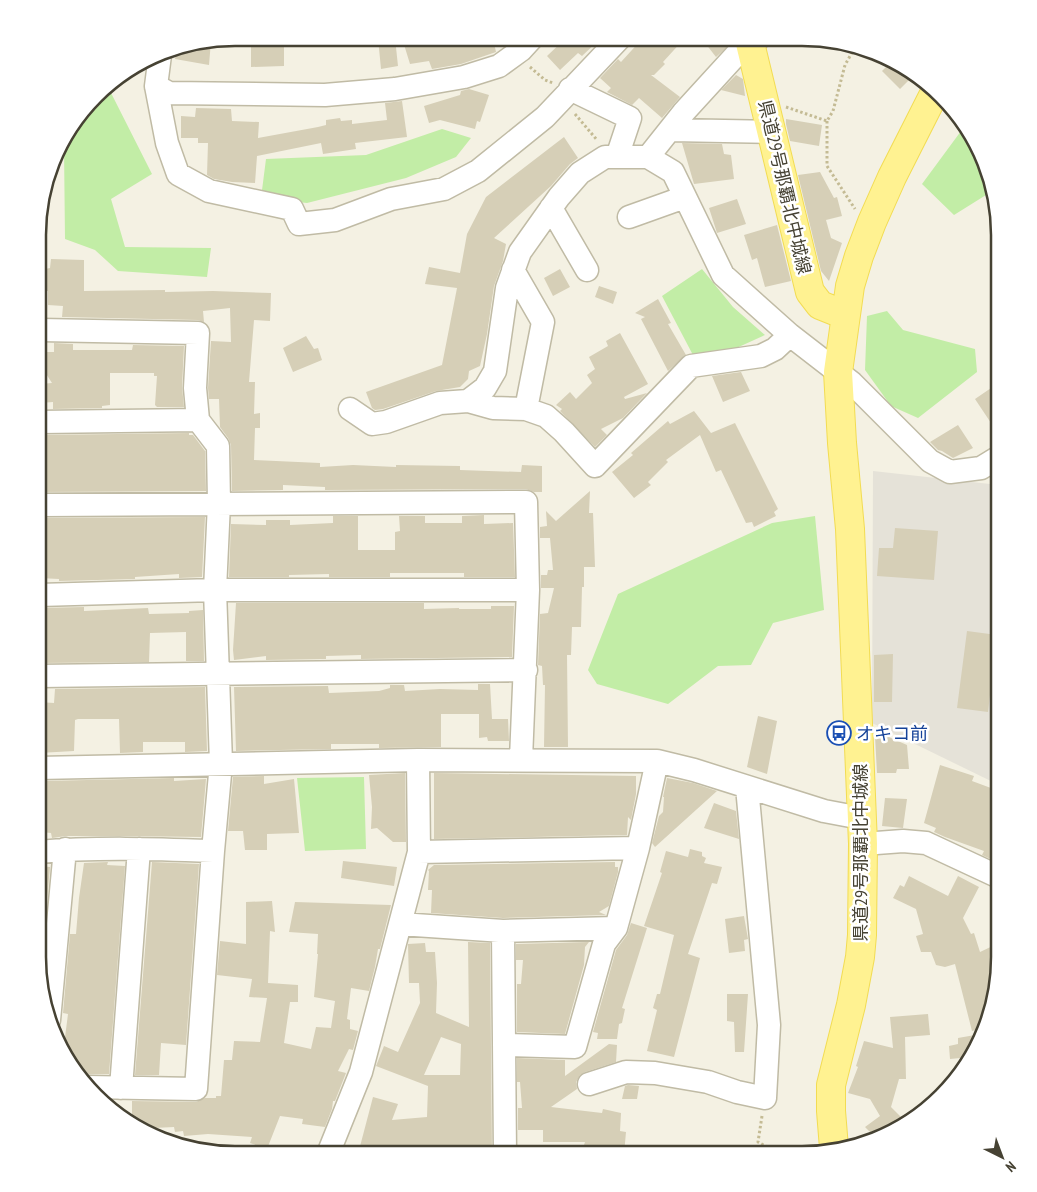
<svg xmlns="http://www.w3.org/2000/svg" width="1037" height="1192" font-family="'PT Sans Narrow','Noto Sans JP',sans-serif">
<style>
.industrial{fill:#e5e2d8}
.green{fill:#c2eda6}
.building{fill:#d6cfb7;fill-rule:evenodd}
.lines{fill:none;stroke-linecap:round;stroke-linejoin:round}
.minor-casing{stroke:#c0bba5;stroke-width:25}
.major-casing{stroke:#f2dc53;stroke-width:30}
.path{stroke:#c4bb94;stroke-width:3;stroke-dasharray:2.5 2.5;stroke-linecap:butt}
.minor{stroke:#fff;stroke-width:22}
.major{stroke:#fff291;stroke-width:28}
.labels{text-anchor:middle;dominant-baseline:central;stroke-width:5;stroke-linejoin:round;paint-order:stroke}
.street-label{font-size:18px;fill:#464233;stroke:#fff}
.transit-label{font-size:18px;fill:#164399;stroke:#fff;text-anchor:start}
.rim{fill:none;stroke:#464233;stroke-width:2.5}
</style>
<rect width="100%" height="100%" fill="#f4f1e3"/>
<path class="industrial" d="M873,471L999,485V785L872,723Z"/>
<path class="green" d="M107,85L152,174L111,199L125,247L211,248L207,277L118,271L95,250L65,239L64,148L59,150L64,136Z
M964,127L973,136L993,184L994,190L954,215L922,184Z
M442,129L471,138L456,157L406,178L307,203L261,198L266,159L366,155Z
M702,269L733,307L765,335L732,350L694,357L662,296Z
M887,311L903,330L975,349L977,372L918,418L891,406L865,370L867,316Z
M815,516L824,610L773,623L751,665L718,666L668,704L597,684L588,670L618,594L772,523Z
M364,777L366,849L305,851L297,778Z"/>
<path class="building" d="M251,38H284V66L251,67Z
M378,38H395L398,66L381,69Z
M402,38H493L496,52L461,64L432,69L429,61L410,64Z
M566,38L600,39L582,56L578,53L560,70L547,56Z
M642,39H684L663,62L665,64L654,75H651L680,97L662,118L639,98L632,105L607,92L611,88L600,78L618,59L621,62Z
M702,39H734V41L716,57Z
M211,41L209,65L175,59L177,47Z
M890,63L912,71L915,74L900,89L882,71Z
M736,75L743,79L745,96L721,90Z
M469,89L489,95L480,122L477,121L475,129L440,120L429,123L424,106L460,95L461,91Z
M402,101L407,137L355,143L356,149L323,154L321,143L257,156L255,183L232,182L214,179L207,175L208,143H198V138H181V116L195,117L196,108L231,109L232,121L259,122L258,138L318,127L326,125V120L340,118L341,121L352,120V124L387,120L385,103Z
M786,119L822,125L819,146L790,141L786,124Z
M564,137L578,158L570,164L551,186L494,238L506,244L503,261L494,286L487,334L480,366L469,371L468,379L460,387L436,391L383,409L375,410L372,408L366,392L442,365L457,288L425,284L429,267L460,273L467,234L486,197Z
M682,143L722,144L724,154L731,155L734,179L694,184Z
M820,172L834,198L837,197L842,216L826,220L831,238L842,243L829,281L821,271L798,175Z
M737,199L746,224L717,233L709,208Z
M777,225L791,281L765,287L757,258L752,260L744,235Z
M51,259L84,260V291L165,290V292L213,291L271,293L270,321L254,320L249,382H255L254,414L260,413V428H255L254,460L320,463V467L353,465L396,467V465L460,466V470L521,472L522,465L542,466V492H534L526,489L325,490V487L283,485V490L232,491L231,445L228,438L220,427L219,399H209L208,388L211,341L231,342L230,308L203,311L204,322L198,320L62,317L63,306L48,305V291H44L45,269L50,268Z
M560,269L570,287L553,296L544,278Z
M599,286L617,292L613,304L595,297Z
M658,299L671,323L668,324L686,355L668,371L641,319L645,317L635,313Z
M620,333L648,384L624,397L625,399L647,393L623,418L601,429L607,435L595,447L560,411L562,409L556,405L570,392L576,399L592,383L587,375L595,369L589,357L608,346L606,341Z
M306,336L314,349L318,348L322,360L293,372L283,348Z
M54,343L73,344V350H132L133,345L184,346L182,387L184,407H157L155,405L157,376H154V373H110V405L102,406V408L53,409V402L40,403V384L52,383L41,366L42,352H54Z
M741,372L750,391L723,402L712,376Z
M994,386L999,395V435L975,399Z
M694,411L711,433L735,423L778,509L774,512L776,516L754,527L752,522L746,523L721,470L716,472L700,435L666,460L668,462L648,482L651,485L634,498L612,472L633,455L631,453L668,421L670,424Z
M958,425L973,448L953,458L942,451L938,450L930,442Z
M189,433V435H193L205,451L206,491L40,492V446H46V435Z
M590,491L589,513H593L595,567H584V587H582L581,627H572L571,655H567L568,747H544L545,685H543L542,666L538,665L540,614L548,613L554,588H541V575H547L548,570H553L550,538H540V527L547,526L546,511L556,521Z
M484,515V524L513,523L515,577H464V573H390V577H329V574L289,575V577H229L231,524L266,525V520H290V525L333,523V516H358V550H395V532L400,531L399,516H425V523H462V516Z
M205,517L202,577L179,578V574L135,577V579L59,581V579L39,578L40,518Z
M895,528L938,531L934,580L877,576L879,548H893Z
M236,603H424V609L459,608V609H491V606H514L512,657L361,659V655L326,656V659L266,660V656L234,660L233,650Z
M84,607V611L148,608L149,614L189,613V611L203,610L204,661H186V632L150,633L149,662L39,663V608Z
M967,631L997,635L988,712L957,708Z
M893,654L892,702H874V655Z
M478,684H490L492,719H508L509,741H488L487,737L479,738V714H441V747L379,748V744H331V749L236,751L234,687L328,686L329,693L379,691L390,688V685H404L405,691L440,689L478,690Z
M205,687L207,751L185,752V742H143V752L120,753L119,719H78L75,720L74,751L39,753V702L54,703L55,689Z
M758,716L777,721L767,774L747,767Z
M882,734L907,745L909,769H897L896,773H877L875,736Z
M940,765L974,776L972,781L999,791V863L982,855L984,851L945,837L934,832L936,828L924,823Z
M405,773L406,842H393L377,828L371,829L372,807L369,775Z
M434,773L636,776V794L631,820L628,817L627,835L434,839Z
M264,776V784L294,779L299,833L267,834V850H245L243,831H228L233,777Z
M174,778V781L206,779L201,837L125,836H66L52,838L51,833L41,832V813H43L44,781Z
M667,778L693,783L717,791L655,847L652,843L659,816L663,812L664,797H663Z
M885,798L907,799L903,828L882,826Z
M714,803L736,811L739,839L704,828Z
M690,849L702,852V856L706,858L704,863L722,867L717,884L712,883L688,954L700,958L674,1057L647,1051L657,1010L653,1008L657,994H660L674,935L644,926L662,873L660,872L666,851L688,857Z
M343,861L397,867L394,886L341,878Z
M108,862L107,865L125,866L109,1074H88L80,1076L63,1053L68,1014L63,1013L70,934H76L79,898L84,863Z
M152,862L199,864L186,1045L161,1043L159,1075H135Z
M615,862V867H618V872L609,906L599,912L606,915L503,918L431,913L432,890H428L429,871L428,870L434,865Z
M38,866L50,867L40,976L38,957Z
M909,876L948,896L958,876L979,887L963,918L971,934L974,933L980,952L999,943V970L989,1020L986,1027L972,1031L955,964L945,967L936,965L931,952H921L916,936L923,934L916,909L893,898L900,885L904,887Z
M272,901L275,932L270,931L268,983L298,985V1002H290L284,1043L311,1049L316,1027L331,1028L335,1001L314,997L318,954H317L318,934L289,932L295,902L391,905L380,949H378L375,967L369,991L351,988L347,1019L350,1020V1029L358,1031L353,1050L349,1049L338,1071L346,1073L335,1101H333L332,1109L325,1127L302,1124L303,1119L280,1116L267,1149L250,1143L252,1137L208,1134L184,1136L183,1131L175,1132L174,1127L154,1128L132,1121V1101L196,1102L205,1098H216V1096H221L224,1060H232L234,1041L260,1042L267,998L249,997L252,979L217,975L220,941L246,944V902Z
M744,916L748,939L744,940L745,951L729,953L725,919Z
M631,923L647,928L622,1008L625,1009L622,1023L619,1024L617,1039H597L598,1033L593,1032L616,950L627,935Z
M468,942L490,943L492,1154H358L373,1097L398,1104L392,1120L427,1117L428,1086L376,1066L384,1046L398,1052L420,1003L419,983H409L408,944L425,943L426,952H435L437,983L436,1013L469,1027ZM441,1037L461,1044L460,1075H424Z
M589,942L585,947L584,965L565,1034L517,1032V984H521L523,960H516V944Z
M727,994H748L744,1052H735L734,1022L727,1021Z
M928,1014L930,1035L905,1037L906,1079H899L891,1107L905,1121L896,1129L874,1136L865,1127L880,1116L870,1099L848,1093L858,1067L856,1066L864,1041L893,1048L890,1017Z
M975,1035L976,1046L971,1057L950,1059L949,1046L958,1044V1038Z
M609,1044L617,1045L616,1062L585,1072L580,1075L576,1082L577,1089L551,1107L602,1113L603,1109L621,1113L620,1131L626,1132L624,1154L600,1152V1147L584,1145L585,1142H543V1130H518V1108H522L520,1082H517V1058L565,1060V1076Z
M628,1085L639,1086L637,1099H622L625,1086Z"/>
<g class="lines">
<g class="minor-casing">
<path id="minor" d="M160,55L156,86L169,93L325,95L395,89L464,77L499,66L521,50L532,38
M156,86L167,143L178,174L209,191L292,209L299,224L335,220L391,199L444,189L478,171L545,117L619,39
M570,89L630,118L617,157
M671,130L772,132
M648,157L683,113L736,55L752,46L758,39
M551,208L587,270
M629,217L685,197
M513,270L543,322L526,409
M41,330L198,333L195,388L198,420L218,446L219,503L215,590L221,763L213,851L196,1089L88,1087
M468,401L493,408L526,409L546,416L564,432L595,466L691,366L761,356L775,349L790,335
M350,409L372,424L386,422L440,403L468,401L485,388L495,371L507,288L520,252L559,197L580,173L605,157H648L673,172L723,275L790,335L852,383L930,461L950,472L981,468L999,457
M40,422L198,420
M40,505L526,502L528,590L521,759
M39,595L215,590H528
M39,676L526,670
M38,768L418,760L657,761L694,770L824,811L861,818
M863,844L903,841L926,843L999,877
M38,852C96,847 155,849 213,851
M419,852L638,848
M400,924L503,931L616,928
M503,931L505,1154
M49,1020L65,849
M504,1045L575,1047L604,944L616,928L638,848L657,761
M589,1084L626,1072L655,1073L708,1082L737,1092L765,1098L769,1025L747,787
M121,1088L139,849
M328,1154L361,1072L419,852L418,760"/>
</g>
<g class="major-casing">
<path id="major" d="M749,39L810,292L820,305L845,315
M834,1148L831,1111V1085L851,1005L860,957L862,935L863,844L850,529L842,443L838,372L850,286L859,256L872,222L892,177L934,94"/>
</g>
<path class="path" d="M530,67L545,80L553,83
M786,107L827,121L833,111L845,65L854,49
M575,114L597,140
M827,121V166L855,209
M762,1116L758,1142L780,1154"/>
<use href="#minor" class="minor"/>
<use href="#major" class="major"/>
</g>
<defs>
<g id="bus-ring" transform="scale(1.25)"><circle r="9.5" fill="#fff" stroke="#1a4fb4" stroke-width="1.5"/><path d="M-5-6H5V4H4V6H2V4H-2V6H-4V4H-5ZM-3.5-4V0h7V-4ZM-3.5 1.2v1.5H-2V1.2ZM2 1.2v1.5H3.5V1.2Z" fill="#1a4fb4"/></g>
</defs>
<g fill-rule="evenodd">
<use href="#bus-ring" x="839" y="733"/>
</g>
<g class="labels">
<g class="street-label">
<text transform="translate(785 187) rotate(77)">県道29号那覇北中城線</text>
<text transform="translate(860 853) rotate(-90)">県道29号那覇北中城線</text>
</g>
<g class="transit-label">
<text x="856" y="733">オキコ前</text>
</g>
</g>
<path d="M0 0H1037V1192H0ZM235 46H802A189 189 0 0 1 991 235V957A189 189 0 0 1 802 1146H235A189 189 0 0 1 46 957V235A189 189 0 0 1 235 46Z" fill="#fff" fill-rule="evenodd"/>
<path class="rim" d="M235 46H802A189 189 0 0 1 991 235V957A189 189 0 0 1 802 1146H235A189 189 0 0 1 46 957V235A189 189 0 0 1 235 46Z"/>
<g transform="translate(1002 1157) rotate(138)" stroke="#ffffff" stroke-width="4" paint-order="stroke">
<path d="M0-4L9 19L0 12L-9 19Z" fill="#464233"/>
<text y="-8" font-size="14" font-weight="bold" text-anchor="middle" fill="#464233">N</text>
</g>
</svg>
